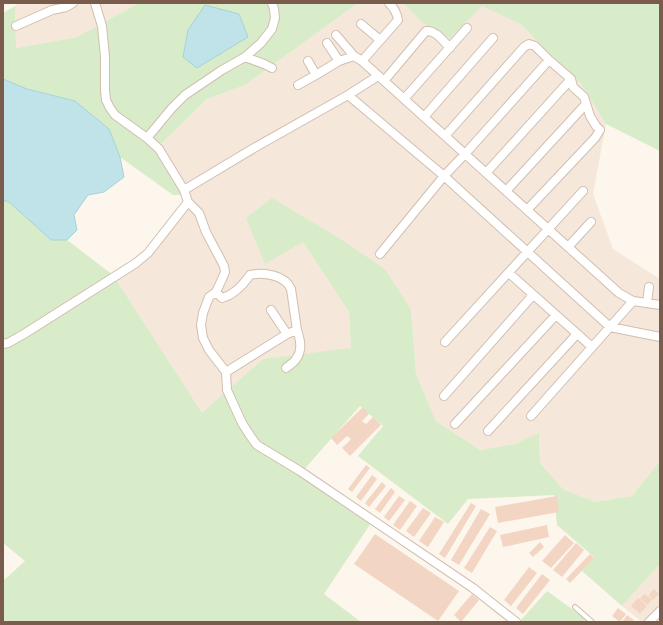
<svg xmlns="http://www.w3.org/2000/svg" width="663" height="625" font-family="'Roboto Condensed',sans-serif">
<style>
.residential{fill:#f5e8da}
.green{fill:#d8ecc9}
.water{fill:#bfe3e8;stroke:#a5d3da}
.building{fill:#f3d5c3}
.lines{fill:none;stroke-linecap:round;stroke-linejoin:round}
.lane-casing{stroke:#d1beb0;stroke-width:6}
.street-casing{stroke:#d1beb0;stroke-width:10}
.lane{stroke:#fff;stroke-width:4}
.street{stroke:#fff;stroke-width:8}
</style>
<rect width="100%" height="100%" fill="#fdf6ec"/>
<path class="residential" d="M17,3H139L77,37L16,48L15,6Z
M358,3H403L423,23L482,6L520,24L582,85L606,124L593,194L613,249L660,279V461L632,496L595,502L563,489L540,463L539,434L515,444L480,450L436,421L416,374L411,310L272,198L264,264L303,242L349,312L351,349L263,359L202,414L113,275L145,257L189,196L160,145L207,99L245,85Z
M660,564V613L652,622H642L622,606Z"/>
<path class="green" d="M139,3H358L245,85L207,99L160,145L189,195H173L120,157L109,129L75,101L27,89L3,79V13L15,6L16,48L77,37Z
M403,3H660V151L606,124L582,85L520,24L482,6L450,38L423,23Z
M272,198L339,238L385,269L411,310L416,374L436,421L480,450L515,444L539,433L540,463L563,489L595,502L632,496L660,461V564L622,606L582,571L594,557L557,525L554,495L468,499L448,524L358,456L383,426L360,406L301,473L371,523L324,594L361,622H3V581L25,561L3,543V200L9,202L51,240H67L113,275L202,413L263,359L351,348L349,312L303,242L265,264L246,218Z
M547,591L590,622H519Z"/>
<path class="water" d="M205,5L239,14L248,37L197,68L183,57L188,30Z
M3,79L27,89L75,101L109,129L120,157L124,177L104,192L88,195L74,215L77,230L67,240H51L9,202L3,200Z"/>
<path class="building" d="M363,407L369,414L362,421L366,424L373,417L381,425L350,456L342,448L351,439L347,436L337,445L331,438Z
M366,465L370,468L352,492L348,489Z
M372,475L377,479L361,501L356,497Z
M382,482L386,486L369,507L365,503Z
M391,488L395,492L380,513L375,509Z
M399,496L405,500L389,521L384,517Z
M557,496L559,512L498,523L495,507Z
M410,501L417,506L400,530L393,525Z
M471,503L476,506L445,558L439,554Z
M423,508L431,513L414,537L406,531Z
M481,509L490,514L459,565L451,560Z
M435,517L444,522L428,547L419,541Z
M547,525L549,537L503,547L500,535Z
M490,527L497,531L472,573L464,568Z
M375,534L459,591L438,621L354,564Z
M565,535L574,543L551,568L542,561Z
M540,542L544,547L533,557L529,553Z
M576,543L584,550L562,577L553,570Z
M590,554L594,558L570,583L566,579Z
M529,567L537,573L511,606L504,600Z
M542,574L550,580L523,614L516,608Z
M654,589L659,594L653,600L649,595Z
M472,594L479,600L461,622L454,615Z
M644,594L652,599L648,605L640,599Z
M638,598L647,606L640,614L631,606Z
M618,608L626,614L620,622L612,616Z
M627,615L634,620L633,622H622Z"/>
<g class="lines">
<g class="lane-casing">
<path id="lane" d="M575,607L592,622"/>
</g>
<g class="street-casing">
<path id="street" d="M95,3L102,26L105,57V90L106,100L110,108L115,115L147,138L159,149L184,190L188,202L199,213L206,232L224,266L225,272L223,277L216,292L209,297L203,313L201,325L203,338L209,350L226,372L227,390L242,423L251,437L257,445L300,471L473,588L516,622
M361,24L380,40
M16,26L52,10L66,7L73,3
M336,35L354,56
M327,43L339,61
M245,57L264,64L272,68
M308,61L316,75
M362,61L398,20C397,12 394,8 389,3
M384,81L426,31C436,30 443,41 450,48
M298,85L316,75L339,61L354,56L362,61L619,293L633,301L660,305
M348,95L378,76
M404,99L467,28
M424,117L493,38
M445,136L524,47L529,44L535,46L549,60L571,79L573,87L584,97L590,116L596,126L600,130L595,138L527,210
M147,138L172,108L185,95L222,70L245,57L261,43L272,29L275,18L274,9L272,3
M486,173L571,79
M184,190L254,148L348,95L444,176L610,327L660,337
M506,191L586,104
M568,247L591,222
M380,254L444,176L465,154L549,60
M509,273L592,347
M216,292L222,298C234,295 243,285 250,275C264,272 285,275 291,289L297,330
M647,303L649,287
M271,310L287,334
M445,342L583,191
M3,344L8,343L24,334L136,263L148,253L188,202
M226,372L287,334L297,330C300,339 303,350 296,359C294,363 289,365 286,368
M444,396L533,295
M531,416L633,301
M455,424L556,315
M488,431L577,334
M649,622L660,611"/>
</g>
<use href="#lane" class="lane"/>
<use href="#street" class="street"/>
</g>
<rect width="663" height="625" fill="none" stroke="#7a5c4d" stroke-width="8"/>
</svg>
